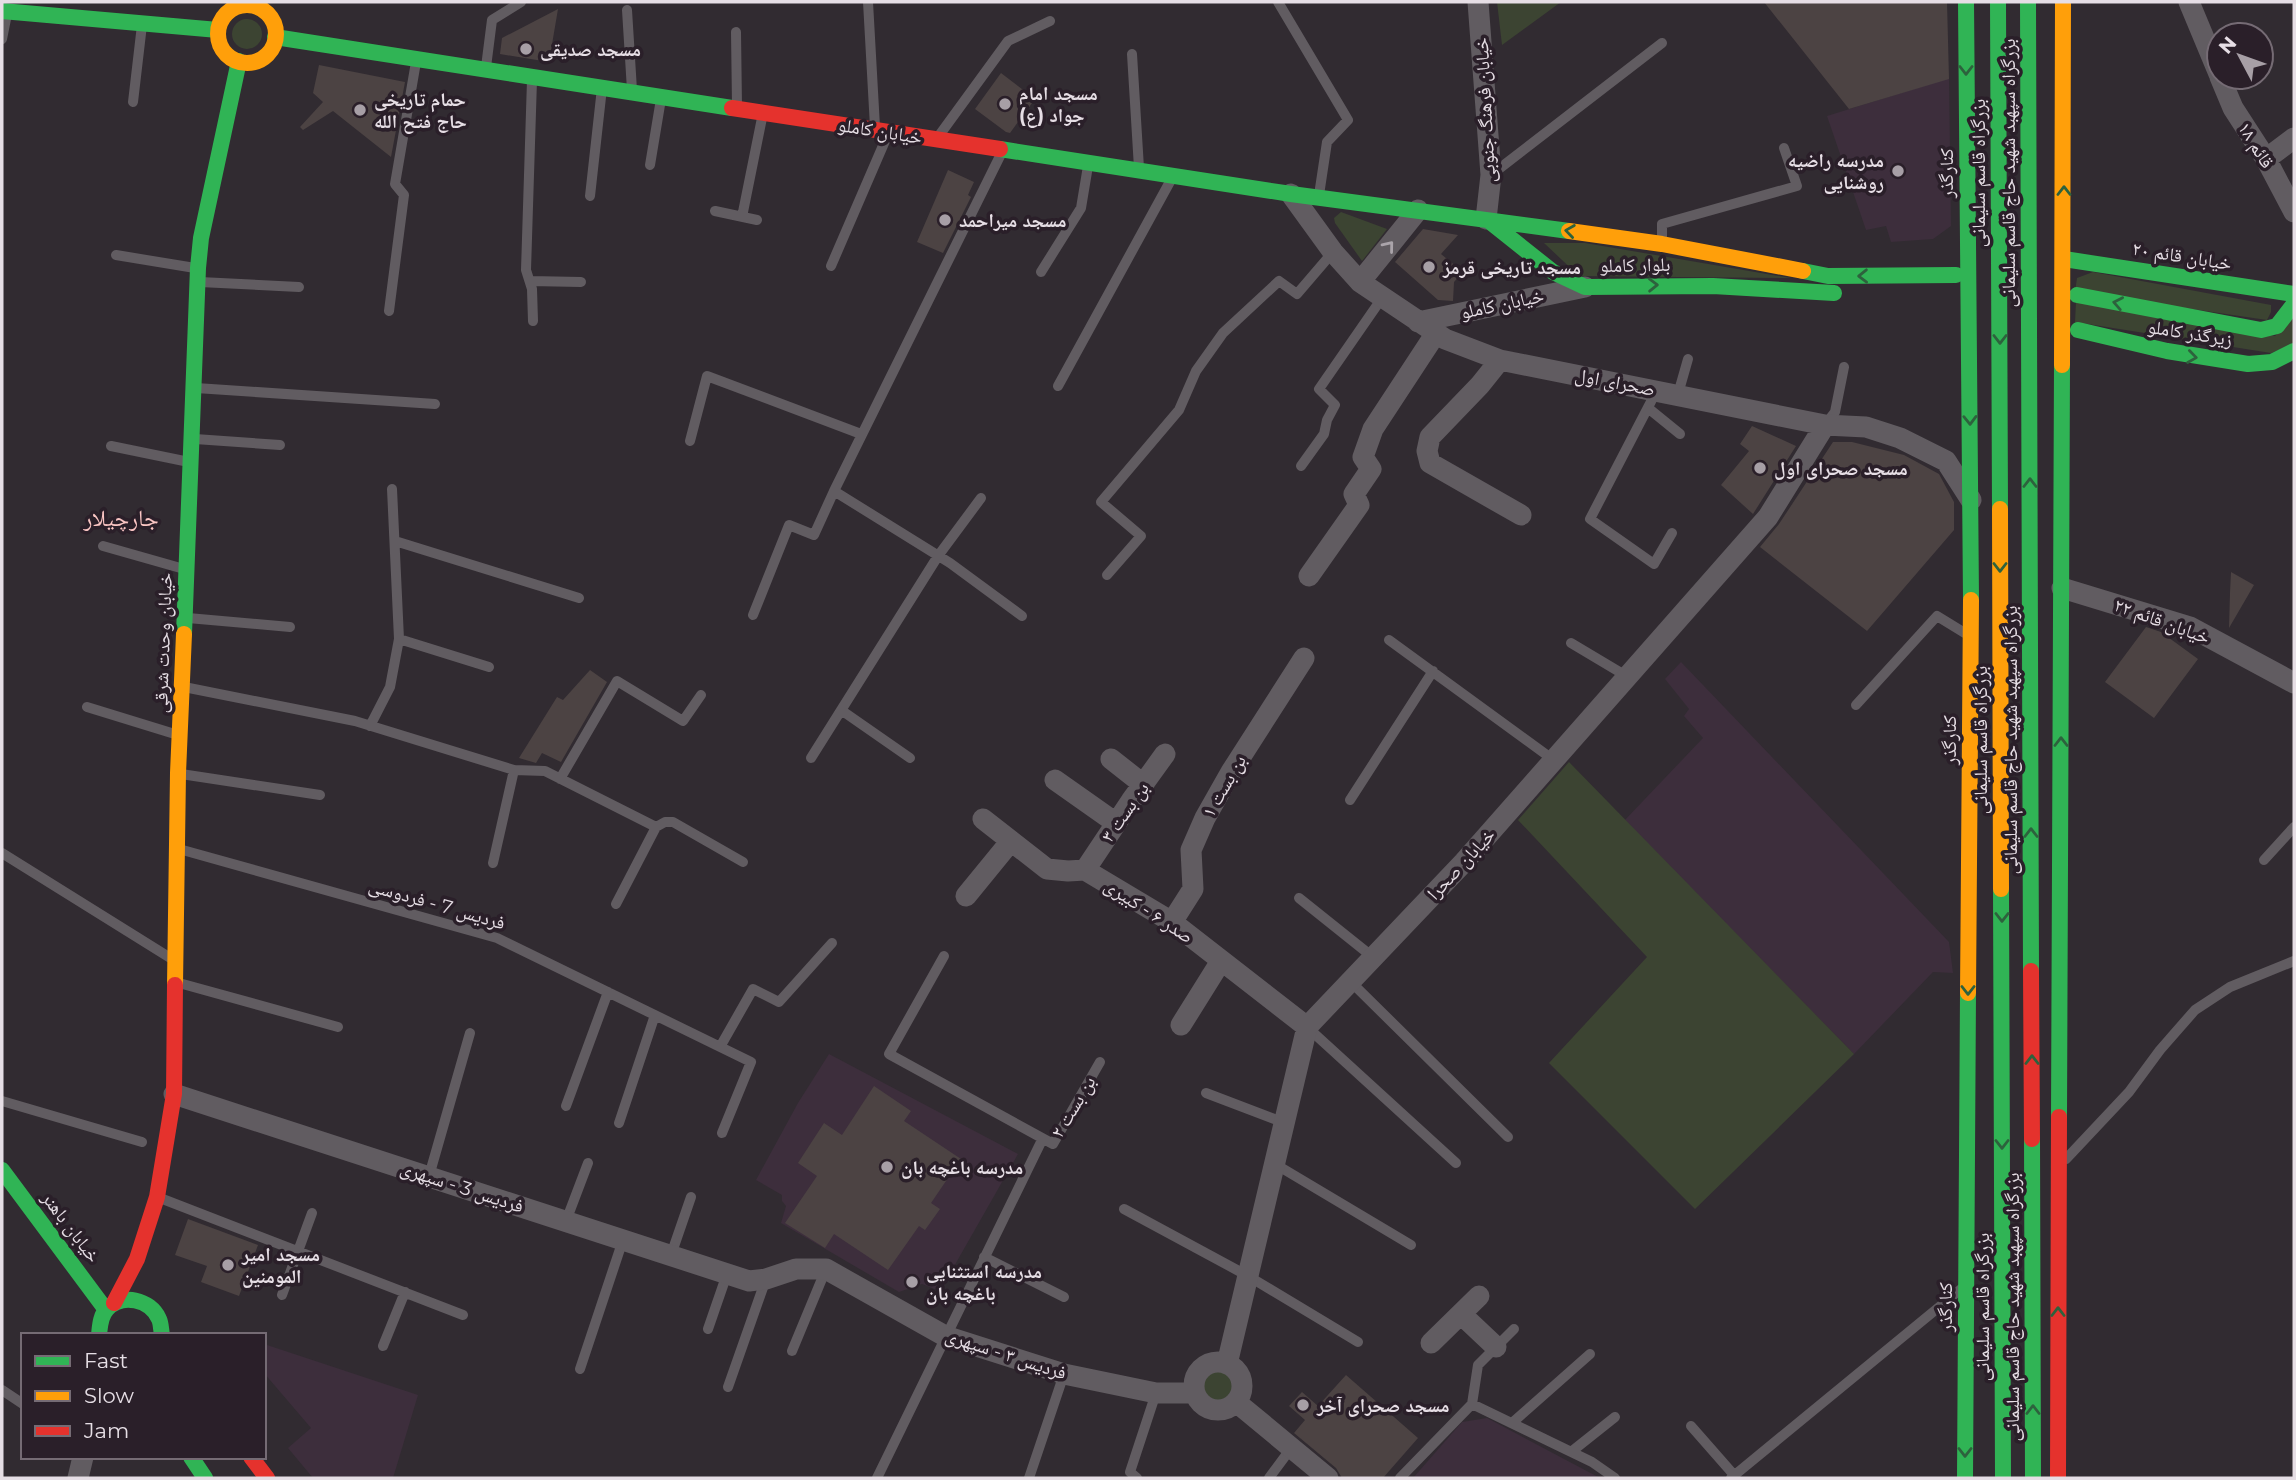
<svg xmlns="http://www.w3.org/2000/svg" width="2296" height="1480" font-family="Montserrat,'Noto Naskh Arabic',sans-serif">
<style>
.built{fill:#3d2e3c}
.green{fill:#3c4432}
.building{fill:#4c4343}
.lines{fill:none;stroke-linecap:round;stroke-linejoin:round}
.lane{stroke:#615c61;stroke-width:10}
.street{stroke:#615c61;stroke-width:21}
.fast{stroke:#30b455;stroke-width:16}
.slow{stroke:#ff9f0a;stroke-width:16}
.jam{stroke:#e5322d;stroke-width:16}
.oneway{stroke:#2d623d}
.oneway2{stroke:#aaa4aa}
.poi-dot{fill:#a79fa6;stroke:#2a1f29;stroke-width:2.5}
.labels{text-anchor:middle;dominant-baseline:central;stroke-width:7;stroke-linejoin:round;paint-order:stroke}
.poi-label{font-size:19px;font-weight:bold;fill:#e6dee5;stroke:#2a1f29;text-anchor:start}
.street-label{font-size:19px;fill:#e6dee5;stroke:#2a1f29}
.quarter-label{font-size:23px;fill:#fbc6c4;stroke:#2a1f29}
</style>
<rect width="100%" height="100%" fill="#312b31"/>
<path class="built" d="M1949,78L1951,226L1933,239L1891,242L1886,226L1866,230L1827,116Z
M1681,662L1949,942L1953,973L1933,972L1854,1054L1624,821L1703,738L1684,716L1689,709L1665,679Z
M829,1054L1018,1154L940,1291L922,1284L899,1292L781,1223L786,1206L782,1201V1195L756,1180L798,1103Z
M264,1344L418,1395L393,1478H313L288,1448L311,1428L264,1373Z
M1487,1418L1600,1478H1413L1462,1422Z"/>
<path class="green" d="M1497,2H1561L1502,45Z
M232 34a15 15 0 1 1 30 0a15 15 0 1 1-30 0Z
M1341,212L1387,229L1362,261L1335,223L1334,218Z
M1544,243H1585L1791,278L1579,276Z
M2093,272L2271,305V312L2267,320L2075,292L2077,278Z
M2076,302L2275,336L2294,317V344L2271,353L2075,322Z
M1569,762L1854,1054L1695,1209L1549,1063L1647,957L1518,820Z
M1202 1387a16 16 0 1 1 32 0a16 16 0 1 1-32 0Z"/>
<path class="building" d="M1764,2H1947L1949,79L1849,109Z
M558,9L549,62L500,54L502,38Z
M319,65L405,82L391,157L333,111L303,130L300,127L323,102L313,93Z
M1001,73L1035,99L1010,133L1006,132L975,109Z
M948,170L974,182L968,195L971,197L943,253L917,242Z
M1423,229L1458,235L1441,254L1463,272L1454,282L1453,301L1438,300L1395,262Z
M1752,426L1796,446L1753,514L1721,485L1749,451L1740,444Z
M1833,442H1852L1904,455L1939,474L1954,502V530L1867,631L1760,547L1779,524Z
M2231,572L2254,585L2229,628L2230,593Z
M2146,627L2161,632L2198,659L2154,718L2105,682Z
M590,670L607,682L561,762L542,753L536,763L519,758L557,697L563,700Z
M874,1086L911,1111L904,1121L961,1159L931,1203L940,1209L925,1230L919,1226L888,1270L834,1234L825,1248L785,1223L817,1176L798,1163L824,1123L842,1135Z
M188,1219L258,1245L239,1296L201,1282L207,1266L175,1255Z
M1346,1375L1418,1438L1383,1478H1342L1336,1468L1294,1433L1305,1420L1289,1406L1302,1392L1318,1406Z"/>
<g class="lines">
<path class="lane" d="M868,2L875,127
M1278,2L1348,120L1327,142L1319,195
M627,10L632,90
M736,32L737,106
M2,39L7,14
M1132,54L1139,168
M486,67L492,20L521,2
M532,80L526,270L532,289L533,321
M133,102L142,25
M938,137L1008,41L1050,21
M1002,152L834,491L950,563L1022,616
M650,165L661,99
M1491,175L1662,43
M590,196L602,88
M715,211L757,220
M742,217L763,113
M1662,241V224L1797,186L1784,148
M116,255L195,268
M831,266L888,134
M1041,272L1081,208L1088,166
M530,281L581,282
M200,282L299,287
M389,311L404,195L395,184L416,62
M1058,386L1172,178
M196,388L435,404
M1657,390L1590,519L1654,564L1672,533
M1678,394L1688,359
M1648,408L1680,434
M1825,425L1835,412L1844,367
M195,439L280,445
M690,441L707,376L861,434
M111,446L189,462
M1301,466L1324,434L1327,420L1335,405L1319,389L1382,298
M395,541L579,598
M103,546L184,569
M1107,575L1141,536L1101,502L1179,410L1196,371L1223,333L1279,281L1297,294L1333,252
M753,615L789,525L814,535L834,491
M188,618L290,627
M399,639L489,667
M1389,640L1555,761
M1571,643L1628,677
M184,687L355,721L514,770L545,771L656,827L665,822H673L743,862
M1856,705L1937,616L1968,635
M87,707L178,735
M841,710L910,758
M370,726L390,687L399,639L392,489
M811,758L938,556L981,498
M181,774L320,795
M560,779L617,681L683,721L701,695
M1350,800L1433,671
M179,849L497,938L751,1062L722,1133
M2,853L172,959
M2264,860L2294,827
M493,863L514,770
M1299,898L1374,958
M616,904L656,827
M944,956L889,1054L1053,1144L1100,1062
M1351,982L1508,1137
M179,983L338,1027
M1307,1027L1456,1163
M720,1047L753,989L779,1002L832,943
M1206,1093L1285,1123
M2,1101L142,1142
M566,1106L608,992
M619,1123L655,1015
M2066,1159L2129,1092L2160,1050L2195,1010L2230,987L2294,961
M1275,1164L1411,1245
M429,1176L470,1033
M160,1198L463,1315
M1124,1209L1248,1276L1358,1342
M566,1221L588,1163
M671,1255L691,1197
M984,1257L1064,1297
M282,1295L312,1213
M708,1329L727,1274
M383,1346L405,1292
M792,1351L826,1269
M580,1369L623,1240
M728,1387L766,1279
M2,1390L23,1404
M1472,1404L1478,1365L1514,1329
M1512,1423L1590,1354
M1691,1426L1734,1475
M1571,1452L1615,1417
M877,1478L1042,1140
M1029,1478L1064,1374
M1137,1478L1130,1472L1156,1393
M1269,1478L1292,1447
M1400,1478L1472,1404L1592,1462L1615,1478
M1731,1478L1961,1289"/>
<path class="street" d="M1478,2L1491,175L1486,219
M2189,2L2219,74
M2220,77L2233,108L2266,159L2294,212
M2266,159L2294,138
M1291,194L1333,252L1360,282L1445,339L1500,360L1825,425L1866,427L1900,438L1946,461L1971,500
M1360,282L1418,210
M1418,322L1585,287
M1500,360L1480,385L1430,437L1427,451L1430,463L1521,515
M1309,576L1359,505L1354,494L1371,469L1363,457L1373,429L1436,333
M2062,588L2190,627L2294,683
M1111,759L1144,785
M1055,780L1116,823
M983,819L1047,869L1068,871L1085,870L1172,922L1307,1027
M1085,870L1131,801L1165,754
M966,896L1011,841
M1172,922L1193,889L1191,850L1205,818L1231,772L1304,658
M1181,1025L1221,961
M174,1094L749,1281L766,1279L796,1269H826L945,1336L1064,1374L1156,1393H1195
M1461,1314L1496,1347
M1431,1343L1479,1296
M1194 1386a24 24 0 1 1 48 0a24 24 0 1 1-48 0Z
M1227,1364L1307,1027L1464,862L1768,517L1825,425
M1236,1402L1328,1478
M78,1478L83,1457"/>
<path class="fast" d="M1966,2L1971,600
M1998,2L2000,509
M2028,2L2031,971
M2,11L218,30
M275,37L732,108
M1000,149L1291,194L1569,231
M1489,221L1553,272L1585,287L1713,286L1834,293
M2064,259L2294,294
M1803,271L1828,276L1956,275
M2077,295L2261,330L2277,326L2294,304
M2078,330L2167,351L2248,364L2272,362L2294,351
M184,634L198,268L201,238L239,61
M2001,889L2003,1478
M2059,1117L2062,365
M2032,1139L2033,1478
M2,1170L106,1310
M99,1335C100,1326 100,1316 107,1309C122,1293 150,1299 159,1319C161,1323 161,1330 162,1335
M191,1457L205,1478
M1965,1478L1968,993"/>
<path class="slow" d="M218 34a29 29 0 1 1 58 0a29 29 0 1 1-58 0Z
M1569,231L1662,244L1803,271
M2062,365L2063,2
M2000,509L2001,889
M175,985L178,773L184,634
M1968,993L1971,600"/>
<path class="jam" d="M732,108L1000,149
M2031,971L2032,1139
M114,1303L137,1259L157,1197L174,1094L175,985
M251,1457L267,1478
M2058,1478L2059,1117"/>
</g>
<defs><path id="oneway-chevron" d="M-2-3.5L2.5 0L-2 3.5" fill="none" stroke-width="1.6" stroke-linecap="round" stroke-linejoin="round" transform="scale(1.75)"/></defs>
<g class="oneway">
<use href="#oneway-chevron" transform="translate(1966 70) rotate(90)"/>
<use href="#oneway-chevron" transform="translate(2064 191) rotate(-90)"/>
<use href="#oneway-chevron" transform="translate(1570 231) rotate(-172)"/>
<use href="#oneway-chevron" transform="translate(1863 276) rotate(179)"/>
<use href="#oneway-chevron" transform="translate(1653 285) rotate(-1)"/>
<use href="#oneway-chevron" transform="translate(2118 303) rotate(-169)"/>
<use href="#oneway-chevron" transform="translate(2000 339) rotate(90)"/>
<use href="#oneway-chevron" transform="translate(2192 357) rotate(8)"/>
<use href="#oneway-chevron" transform="translate(1970 420) rotate(89)"/>
<use href="#oneway-chevron" transform="translate(2030 483) rotate(-90)"/>
<use href="#oneway-chevron" transform="translate(2000 567) rotate(90)"/>
<use href="#oneway-chevron" transform="translate(2061 742) rotate(-90)"/>
<use href="#oneway-chevron" transform="translate(2031 833) rotate(-90)"/>
<use href="#oneway-chevron" transform="translate(2002 917) rotate(90)"/>
<use href="#oneway-chevron" transform="translate(1968 990) rotate(90)"/>
<use href="#oneway-chevron" transform="translate(2032 1060) rotate(-90)"/>
<use href="#oneway-chevron" transform="translate(2002 1144) rotate(90)"/>
<use href="#oneway-chevron" transform="translate(2058 1312) rotate(-90)"/>
<use href="#oneway-chevron" transform="translate(2033 1410) rotate(-90)"/>
<use href="#oneway-chevron" transform="translate(1965 1452) rotate(90)"/>
</g>
<use class="oneway2" href="#oneway-chevron" transform="translate(1389 246) rotate(-51)"/>
<g class="poi-dot">
<circle cx="526" cy="49" r="7"/>
<circle cx="1005" cy="104" r="7"/>
<circle cx="360" cy="110" r="7"/>
<circle cx="1898" cy="171" r="7"/>
<circle cx="945" cy="220" r="7"/>
<circle cx="1429" cy="267" r="7"/>
<circle cx="1760" cy="468" r="7"/>
<circle cx="887" cy="1167" r="7"/>
<circle cx="228" cy="1265" r="7"/>
<circle cx="912" cy="1282" r="7"/>
<circle cx="1303" cy="1405" r="7"/>
</g>
<g class="labels">
<g class="poi-label">
<text x="540" y="49">مسجد صدیقی</text>
<text x="1019" y="93">مسجد امام<tspan x="1019" dy="22">جواد (ع)</tspan></text>
<text x="374" y="99">حمام تاریخی<tspan x="374" dy="22">حاج فتح الله</tspan></text>
<text x="1884" y="160" text-anchor="end">مدرسه راضیه<tspan x="1884" dy="22">روشنایی</tspan></text>
<text x="959" y="220">مسجد میراحمد</text>
<text x="1443" y="267">مسجد تاریخی قرمز</text>
<text x="1774" y="468">مسجد صحرای اول</text>
<text x="901" y="1167">مدرسه باغچه بان</text>
<text x="242" y="1254">مسجد امیر<tspan x="242" dy="22">المومنین</tspan></text>
<text x="926" y="1271">مدرسه استثنایی<tspan x="926" dy="22">باغچه بان</tspan></text>
<text x="1317" y="1405">مسجد صحرای آخر</text>
</g>
<g class="street-label">
<text transform="translate(1485 110) rotate(-93)">خیابان فرهنگ جنوبی</text>
<text transform="translate(880 131) rotate(9)">خیابان کاملو</text>
<text transform="translate(2256 145) rotate(58)">قائم ۱۸</text>
<text transform="translate(1946 173) rotate(-90)">کنارگذر</text>
<text transform="translate(1978 173) rotate(-90)">بزرگراه قاسم سلیمانی</text>
<text transform="translate(2008 173) rotate(-90)">بزرگراه سپهبد شهید حاج قاسم سلیمانی</text>
<text transform="translate(2182 256) rotate(9)">خیابان قائم ۲۰</text>
<text transform="translate(1635 265) rotate(-1)">بلوار کاملو</text>
<text transform="translate(1502 304) rotate(-12)">خیابان کاملو</text>
<text transform="translate(2190 333) rotate(9)">زیرگذر کاملو</text>
<text transform="translate(1615 382) rotate(11)">صحرای اول</text>
<text transform="translate(2162 621) rotate(20)">خیابان قائم ۲۲</text>
<text transform="translate(163 643) rotate(-88)">خیابان وحدت شرقی</text>
<text transform="translate(1949 740) rotate(-90)">کنارگذر</text>
<text transform="translate(1980 740) rotate(-90)">بزرگراه قاسم سلیمانی</text>
<text transform="translate(2010 740) rotate(-90)">بزرگراه سپهبد شهید حاج قاسم سلیمانی</text>
<text transform="translate(1224 786) rotate(-60)">بن بست ۱</text>
<text transform="translate(1125 812) rotate(-55)">بن بست ۳</text>
<text transform="translate(1461 864) rotate(-47)">خیابان صحرا</text>
<text transform="translate(437 904) rotate(16)">فردیس 7 - فردوسی</text>
<text transform="translate(1149 911) rotate(33)">صدر ۶ - کبیری</text>
<text transform="translate(1073 1107) rotate(-59)">بن بست ۲</text>
<text transform="translate(462 1187) rotate(18)">فردیس 3 - سپهری</text>
<text transform="translate(71 1227) rotate(53)">خیابان باهنر</text>
<text transform="translate(1945 1307) rotate(-90)">کنارگذر</text>
<text transform="translate(1982 1307) rotate(-90)">بزرگراه قاسم سلیمانی</text>
<text transform="translate(2012 1307) rotate(-90)">بزرگراه سپهبد شهید حاج قاسم سلیمانی</text>
<text transform="translate(1006 1354) rotate(18)">فردیس ۳ - سپهری</text>
</g>
<g class="quarter-label">
<text x="121" y="518">جارچیلار</text>
</g>
</g>
<rect width="2296" height="1480" fill="none" stroke="#e6dee5" stroke-width="7"/>
<rect x="21" y="1333" width="245" height="126" fill="#2a1f29" stroke="#756b74" stroke-width="2"/>
<rect x="35" y="1356" width="35" height="10" fill="#30b455" stroke="#756b74" stroke-width="2"/>
<text x="84" y="1368" font-size="21" fill="#e6dee5">Fast</text>
<rect x="35" y="1391" width="35" height="10" fill="#ff9f0a" stroke="#756b74" stroke-width="2"/>
<text x="84" y="1403" font-size="21" fill="#e6dee5">Slow</text>
<rect x="35" y="1426" width="35" height="10" fill="#e5322d" stroke="#756b74" stroke-width="2"/>
<text x="84" y="1438" font-size="21" fill="#e6dee5">Jam</text>
<g transform="translate(2240 56) rotate(311)"><circle r="33" fill="#2a1f29" stroke="#756b74" stroke-width="2"/>
<path d="M0-5L12 26L0 18L-12 26Z" fill="#a79fa6"/>
<text y="-10" font-size="19" font-weight="bold" text-anchor="middle" fill="#e6dee5">N</text>
</g>
</svg>
